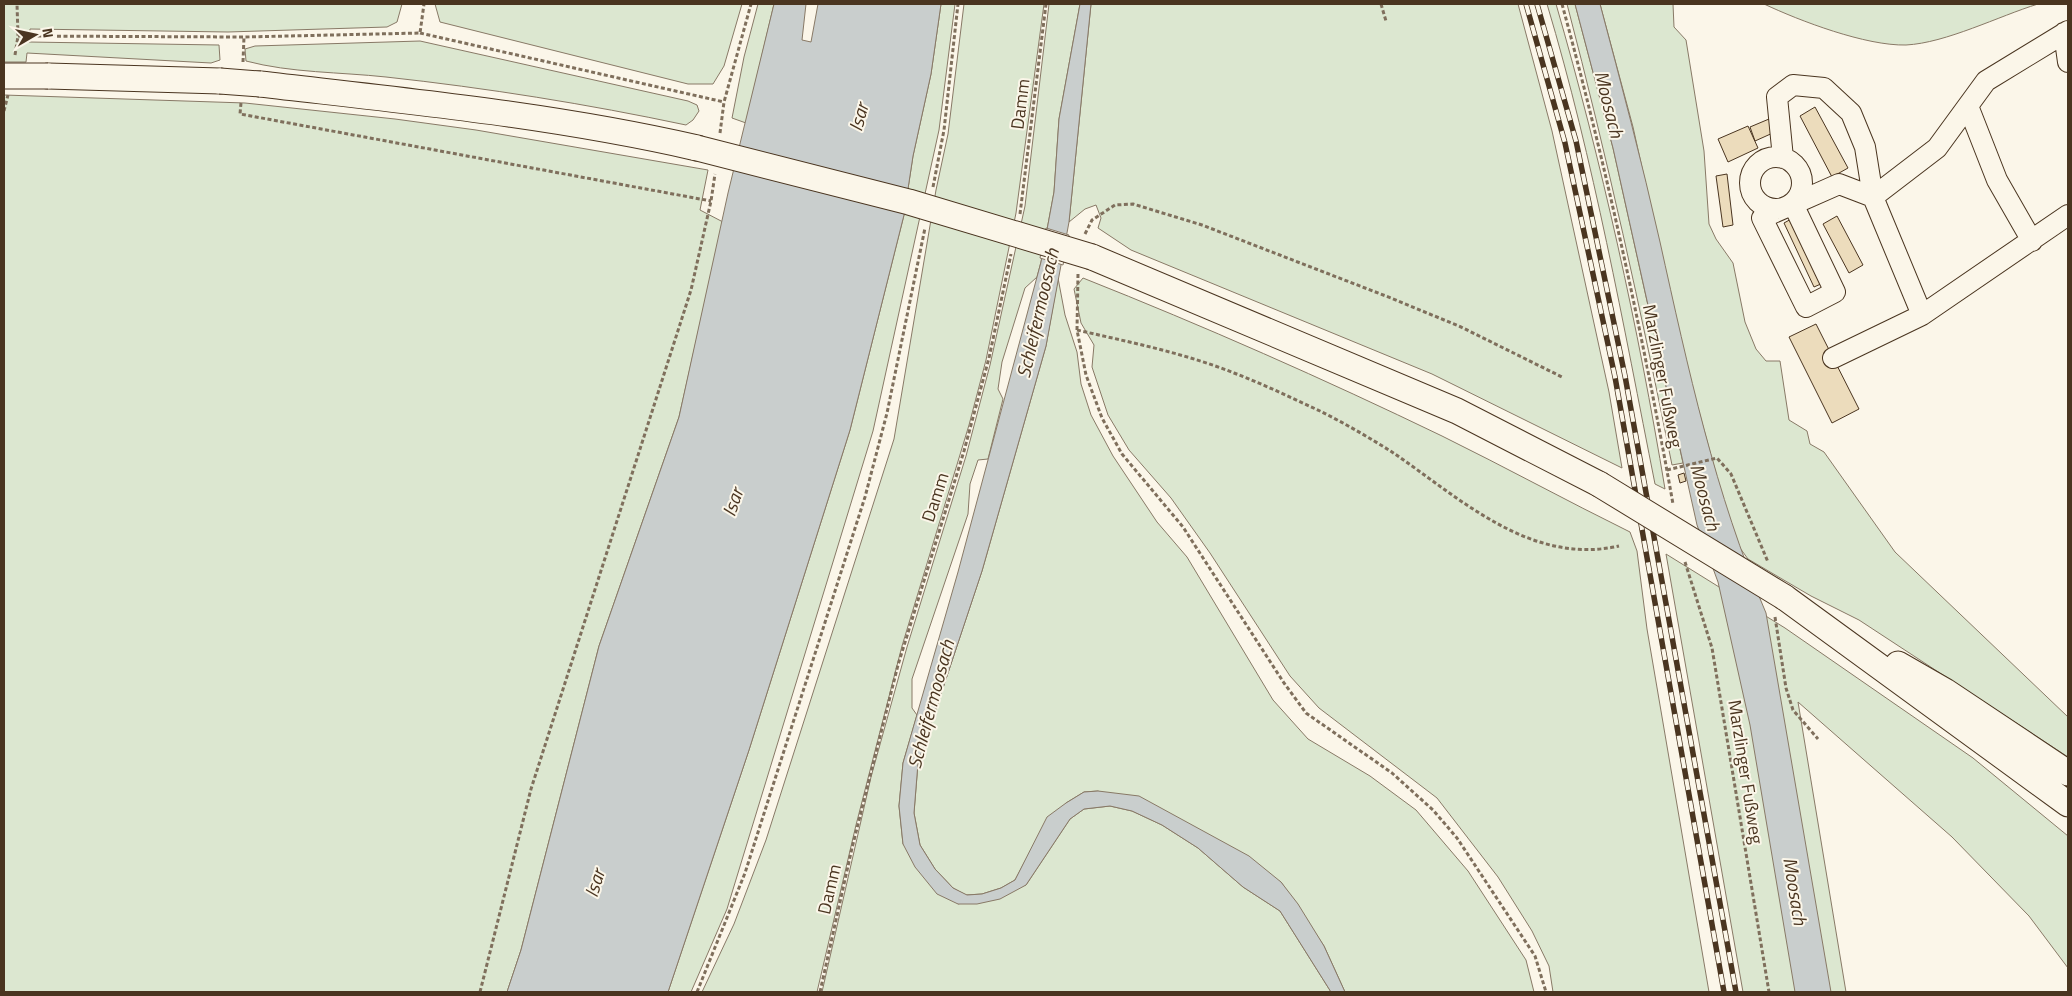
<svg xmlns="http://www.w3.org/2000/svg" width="2072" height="996" font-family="'Titillium Web',sans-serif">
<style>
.green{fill:#dce7d0;stroke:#887966}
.water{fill:#c9cecd;stroke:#887966}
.pier{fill:#fbf6e9;stroke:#887966}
.building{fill:#ecdcbc;stroke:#4a3520}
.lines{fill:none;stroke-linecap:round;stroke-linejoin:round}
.minor-casing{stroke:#4a3520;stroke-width:22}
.major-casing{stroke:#4a3520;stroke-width:27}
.path{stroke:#7f6f5c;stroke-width:3;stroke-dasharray:4 2.5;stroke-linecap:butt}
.minor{stroke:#fbf6e9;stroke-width:20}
.major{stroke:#fbf6e9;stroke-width:25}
.rail-casing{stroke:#4a3520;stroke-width:5.5}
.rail{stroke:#fbf6e9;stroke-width:4;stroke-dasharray:11;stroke-linecap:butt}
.major-bridge-casing{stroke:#4a3520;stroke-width:27;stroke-linecap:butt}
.major-bridge{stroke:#fbf6e9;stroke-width:25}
.labels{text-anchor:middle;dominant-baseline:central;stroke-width:4;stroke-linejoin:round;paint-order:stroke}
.street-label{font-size:18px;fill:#4a3520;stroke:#fbf6e9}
.water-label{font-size:19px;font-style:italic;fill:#4a3520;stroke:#fbf6e9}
</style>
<rect width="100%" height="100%" fill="#fbf6e9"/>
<path class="green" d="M4,4H402L397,22L387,27L228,32L30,29L29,42L219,45L220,60L211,63L27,53L26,62H4Z
M435,4H742L724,66L713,84H688L440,22Z
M758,4H774L746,123L732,118L744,57Z
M941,4H955L939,130L873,431L727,909L691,992H668L749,750L850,430L904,215L913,156L931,74Z
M964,4H1044L1016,213L986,360L969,425L902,646L856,825L817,992H702L734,924L766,840L894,439L936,190L948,134Z
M1049,4H1080L1059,119L1054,192L1041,262L1037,277L1025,288L1002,362L998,389L1003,399L988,459L978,460L970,484L968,514L912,679V708L917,715L903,763L899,806L903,844L958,904L1026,885L1070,819L1084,809L1110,806L1132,811L1162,825L1198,848L1243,887L1280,911L1331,992H822L871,777L907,647L966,456L990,365L1025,206Z
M1091,4H1518L1552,131L1609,392L1622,468L1432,374L1131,250L1098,228L1101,218L1096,205L1085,209L1069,222Z
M1547,4H1556C1602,163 1638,326 1665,489L1655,484C1623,323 1594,161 1547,4Z
M1567,4H1575L1613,148L1683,463L1672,465C1641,310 1607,157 1567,4Z
M1600,4H1673L1674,27L1686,40L1704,151L1709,224L1716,239L1733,263L1745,322L1756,349L1766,361H1780L1789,420L1807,431L1810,444L1824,452L1895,552L2068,717V757L1859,620L1811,596L1748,559L1740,548L1724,503L1684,357L1633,127Z
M1764,4H2038C1999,16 1946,43 1906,45C1866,46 1800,21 1764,4Z
M420,41L688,101L697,105L699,111L693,120L686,125C587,104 487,88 386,77C340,72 291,73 246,61L245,49L255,46Z
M4,95L245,103L395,119L476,130L708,170L700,210L723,222L679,417L599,646L521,950L507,992H4Z
M1058,278L1065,315L1077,352L1081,384L1091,415L1113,456L1157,522L1187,557L1273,700L1308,739L1370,776L1416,810L1468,871L1526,960L1534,992H1345L1324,946L1281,882L1098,791L1084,792L1066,803L1031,850L1015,880L1001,888L982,894L966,895L953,888L935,869L920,845L914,813L918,763L982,571L1046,346Z
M1083,278C1204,326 1324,379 1442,436C1505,467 1567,501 1630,532L1637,551L1647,629L1709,992H1553L1549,966L1532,931L1498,877L1437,798L1319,708L1290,676L1210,553L1171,498L1129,450L1108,415L1092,367L1094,345L1081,323L1074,289Z
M1666,554L1785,628L1973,758L2068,836V968L2029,916L1952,837L1798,702L1846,992H1743Z"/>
<path class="water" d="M774,4H806L802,40L811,42L818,4H941L931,74L913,156L904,215L850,430L749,750L668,992H507L521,950L599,646L679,417L728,193Z
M1080,4H1091L1069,222L1046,346L982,571L918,763L914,813L920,845L935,869L953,888L967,895L982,894L1001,888L1015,880L1047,817L1066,803L1084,792L1098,791L1139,796L1249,856L1281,882L1298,904L1324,946L1345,992H1331L1280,911L1243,887L1198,848L1162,825L1132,811L1110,806L1084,809L1070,819L1026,885L1000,899L977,904H958L937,894L915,867L903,844L899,806L903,763L958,572L1041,262L1054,192L1059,119Z
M1575,4H1600C1621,83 1642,162 1660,242C1688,368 1715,494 1766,613L1831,992H1795L1750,725L1718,582L1697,525L1613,148Z"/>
<path class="pier" d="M1046,228L1069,235L1063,265L1040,258Z"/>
<path class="building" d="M1815,107L1848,168L1832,177L1800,116Z
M1769,119L1775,132L1755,141L1750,127Z
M1748,126L1758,148L1728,162L1718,139Z
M1727,174L1733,225L1723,227L1716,176Z
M1837,216L1863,265L1849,273L1823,224Z
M1793,218L1823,283L1814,287L1784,223Z
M1816,324L1859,409L1832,423L1789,337Z
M1684,473L1686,481L1680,483L1678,475Z"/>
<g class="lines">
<g class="minor-casing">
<path id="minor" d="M2068,31L1986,81L1937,148L1873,197L1922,315L2068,215
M2064,33L2068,62
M1968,106L1997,180L2032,241
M1750 183a26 26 0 1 1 52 0a26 26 0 1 1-52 0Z
M1783,158L1777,97L1793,85L1824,88L1851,113L1865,147L1873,197
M1793,204L1835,292L1806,307L1762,218L1839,184L1873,197
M1833,358L1922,315"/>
</g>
<g class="major-casing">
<path id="major" d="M48,76L220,81
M260,84C406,101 553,115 697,148
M1092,257L1457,411L1599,484
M1784,597L2068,804
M1898,664L1945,691L2068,773"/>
</g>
<path class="path" d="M1381,4L1386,21
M1562,4C1607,169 1643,336 1673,504
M420,33L724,102
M18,36L244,37L420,33L424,4
M15,55L18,36L17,4
M243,62L244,37
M241,103L240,114L711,201
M4,111L8,95
M720,133L724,102L751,4
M933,187L944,130L958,4
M1020,214L1046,4
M1085,234L1092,220L1115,205L1133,204L1202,225L1391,298L1461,327L1562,377
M1078,274L1077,330L1086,375L1102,418L1122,454L1183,527L1284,683L1306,713L1392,773L1433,810L1457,838L1535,956L1546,992
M1077,330C1129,342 1184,353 1234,373C1263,384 1292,398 1320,411C1344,423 1370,438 1392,452C1460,498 1530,566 1619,546
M1667,470L1717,458L1731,474L1768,562
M1685,562L1712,648L1769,992
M1775,617L1786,688L1793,710L1818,739
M480,992L531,789L691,290L711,201L715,174
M697,992L745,873L865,497L887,413L925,228
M820,992L852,848L898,665L964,451L989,358L1011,254"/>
<use href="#minor" class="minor"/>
<use href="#major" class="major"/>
<g class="rail-casing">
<path id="rail" d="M1526,4L1565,143L1615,377L1724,992
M1537,4L1576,141L1625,376L1736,992"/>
</g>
<use href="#rail" class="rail"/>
<g class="major-bridge-casing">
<path id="major-bridge" d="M4,76H48
M220,81L260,84
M697,148L909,202L1092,257
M1599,484L1784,597"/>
</g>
<use href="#major-bridge" class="major-bridge"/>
</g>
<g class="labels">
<g class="street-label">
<text transform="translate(1020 104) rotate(-83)">Damm</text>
<text transform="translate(1663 376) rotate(79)">Marzlinger Fußweg</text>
<text transform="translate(935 497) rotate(-72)">Damm</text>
<text transform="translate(1746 772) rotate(81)">Marzlinger Fußweg</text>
<text transform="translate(829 889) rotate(-77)">Damm</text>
</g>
<g class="water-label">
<text transform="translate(1610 104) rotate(76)">Moosach</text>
<text transform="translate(858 117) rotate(-75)">Isar</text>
<text transform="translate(1037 313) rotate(-77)">Schleifermoosach</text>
<text transform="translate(1706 497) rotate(75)">Moosach</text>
<text transform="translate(732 502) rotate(-71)">Isar</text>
<text transform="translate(930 704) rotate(-75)">Schleifermoosach</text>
<text transform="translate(594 883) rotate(-73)">Isar</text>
<text transform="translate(1796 891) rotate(81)">Moosach</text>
</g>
</g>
<rect width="2072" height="996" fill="none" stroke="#4a3520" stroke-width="10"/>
<g transform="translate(35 35) rotate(81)" stroke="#fbf6e9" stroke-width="4" paint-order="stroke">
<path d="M0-4L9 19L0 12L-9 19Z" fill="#4a3520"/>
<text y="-8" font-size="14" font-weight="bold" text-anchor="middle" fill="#4a3520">N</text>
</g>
</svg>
